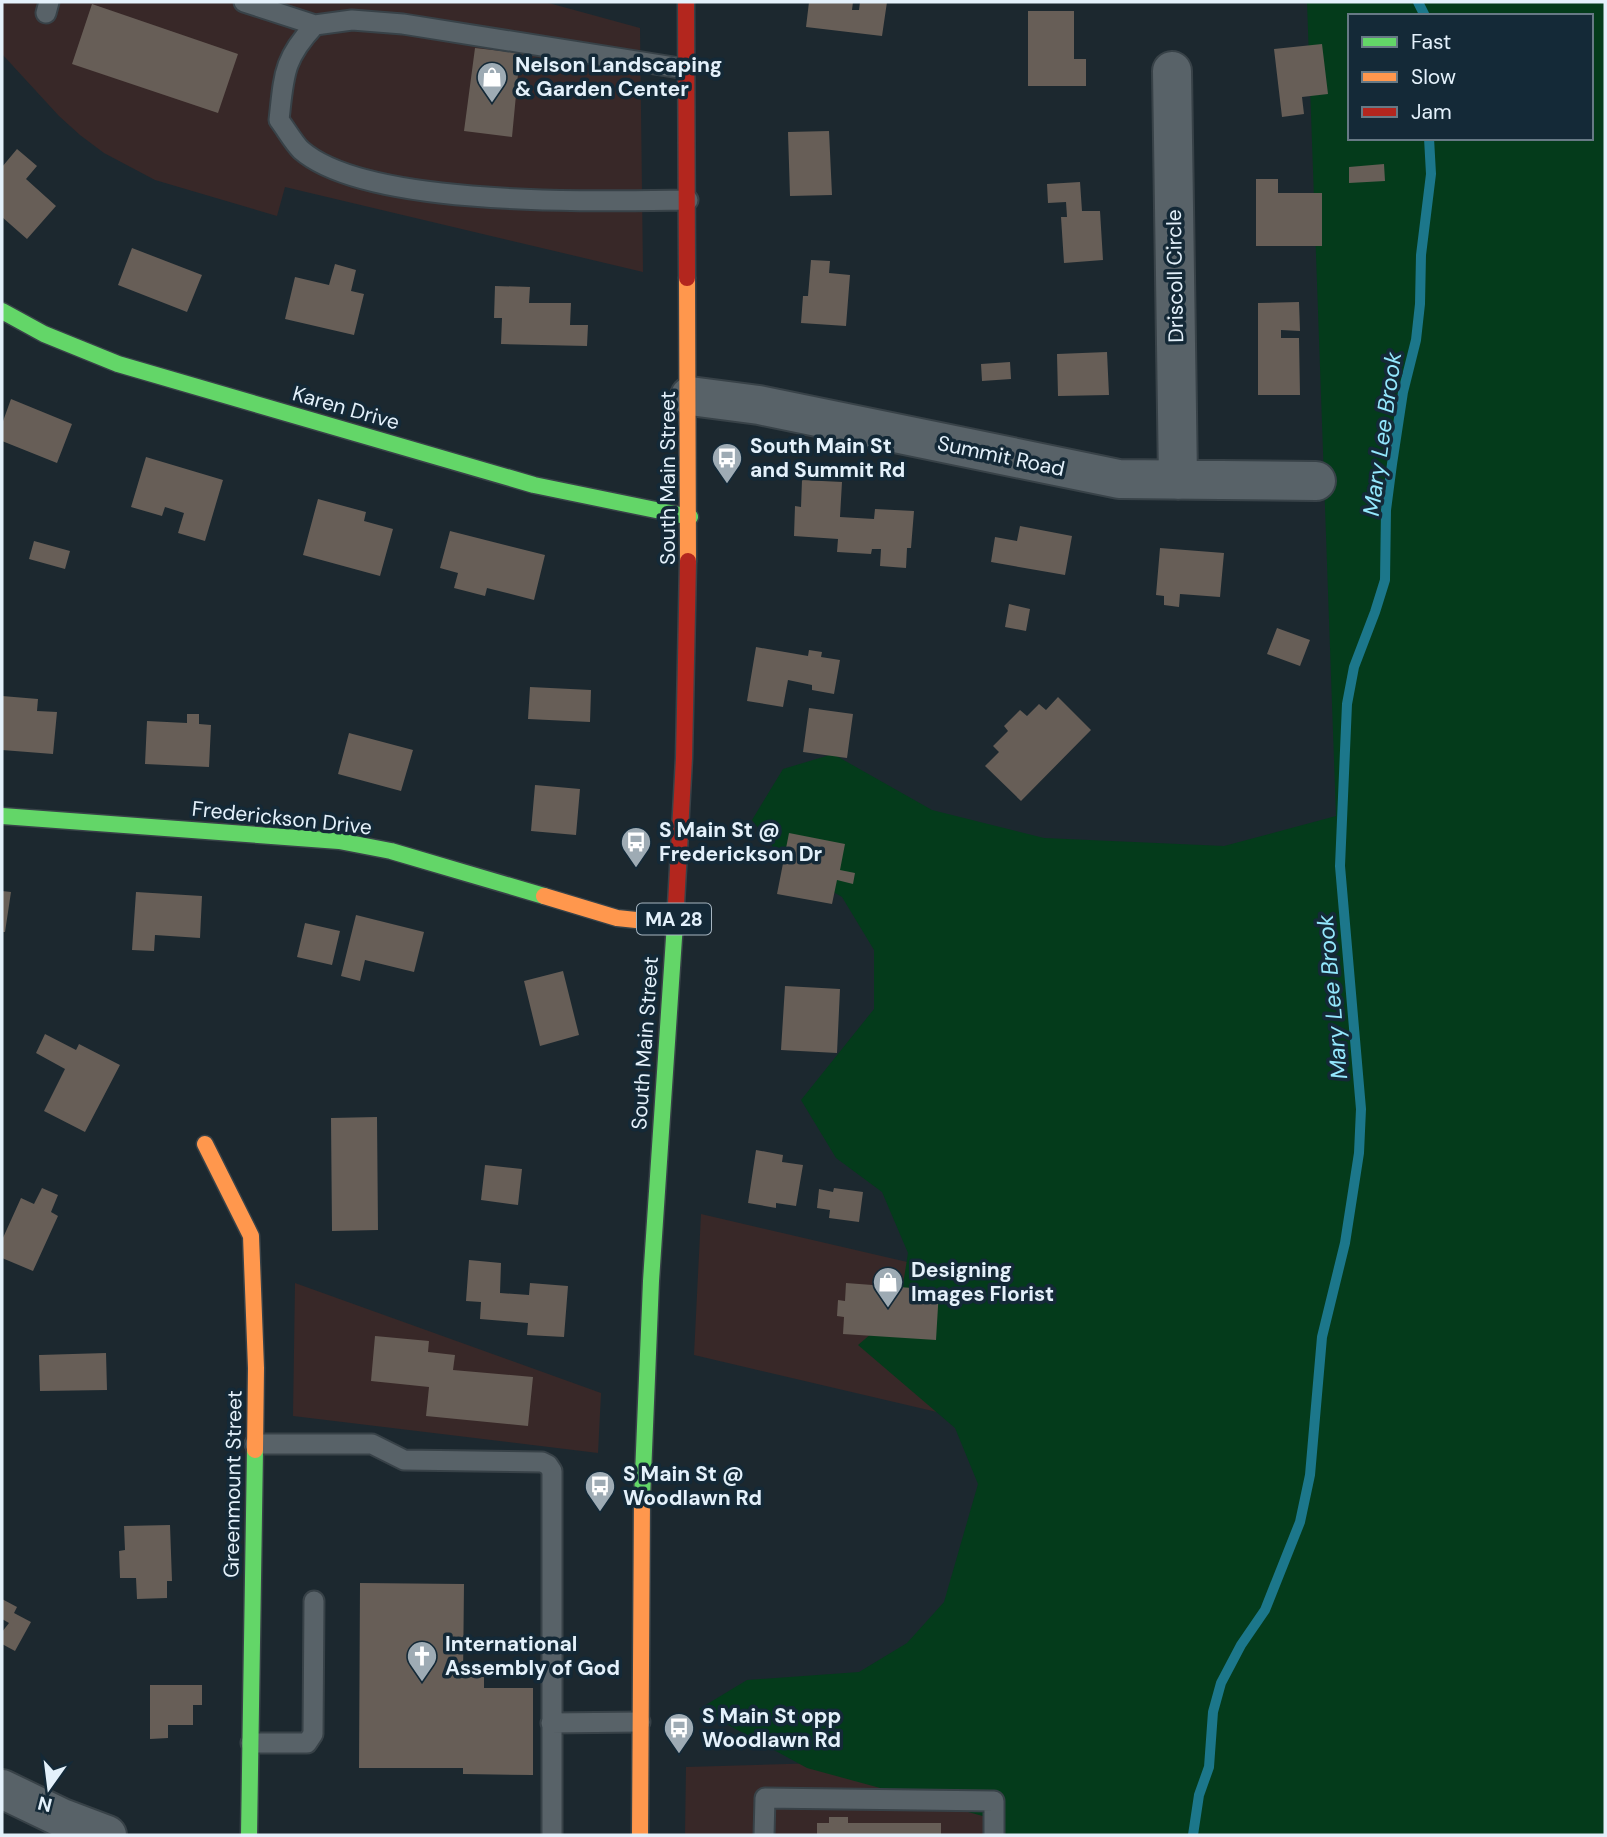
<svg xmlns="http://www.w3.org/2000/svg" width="1607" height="1837" font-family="'DM Sans',sans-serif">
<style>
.commercial{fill:#382828}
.green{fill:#043b1b;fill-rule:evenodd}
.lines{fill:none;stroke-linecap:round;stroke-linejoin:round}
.stream{stroke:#1c778b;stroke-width:10}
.building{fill:#675e57}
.lane-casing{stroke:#384248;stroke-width:23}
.street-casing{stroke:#384248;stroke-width:42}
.fast-casing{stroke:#384248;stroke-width:19}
.slow-casing{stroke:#384248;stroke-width:19}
.jam-casing{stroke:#384248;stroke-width:19}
.lane{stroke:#586268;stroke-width:19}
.street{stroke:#586268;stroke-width:38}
.fast{stroke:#63d668;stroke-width:16}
.slow{stroke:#ff974d;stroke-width:16}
.jam{stroke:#b3261e;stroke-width:16}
.labels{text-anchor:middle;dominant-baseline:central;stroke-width:7;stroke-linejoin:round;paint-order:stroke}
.shield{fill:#142937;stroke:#a6b5c0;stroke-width:2}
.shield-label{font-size:19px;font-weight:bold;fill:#e4f1fb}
.poi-label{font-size:21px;font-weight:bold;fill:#e4f1fb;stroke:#142937;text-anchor:start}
.street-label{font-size:21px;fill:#e4f1fb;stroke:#142937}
.water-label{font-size:23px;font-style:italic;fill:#94e8fd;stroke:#142937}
</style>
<rect width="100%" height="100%" fill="#1c282f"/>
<path class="commercial" d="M2,2H545L640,28L643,272L285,187L277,216L155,180L104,153L80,135L59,116L2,54Z
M701,1214L1208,1332L1184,1470L694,1355Z
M295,1283L601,1393L598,1453L293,1416Z
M1095,1755L1096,1835H685L686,1767Z"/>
<path class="green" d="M1307,2H1605V1835H994L990,1818L807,1768L699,1709L747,1680L859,1672L907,1643L944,1602L978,1484L955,1428L858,1345L899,1310L908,1253L882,1192L836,1158L801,1100L874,1009V950L842,897L787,865L752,820L783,769L833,754L932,810L1044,838L1224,846L1336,816ZM1350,16H1591V138H1350Z"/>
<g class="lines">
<path class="stream" d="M1418,2L1425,16
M1193,1835L1199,1795L1209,1767L1213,1712L1221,1683L1241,1645L1265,1610L1300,1522L1310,1475L1322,1337L1345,1243L1359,1153L1361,1109L1340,866L1347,704L1354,667L1375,612L1385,580L1386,510L1392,464L1403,392L1416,340L1420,304L1421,255L1431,174L1429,138"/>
</g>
<path class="building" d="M809,2H853L852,10H859L860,2H887L882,36L806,27Z
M92,4L238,54L218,113L72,64Z
M1028,11H1074V59H1086V86H1028Z
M1322,44L1328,94L1302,97L1304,114L1282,117L1274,49Z
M475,48L520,53L512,137L464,131Z
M829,131L832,195L790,196L788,132Z
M17,149L37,166L26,179L56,206L27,239L2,217V167Z
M1384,164L1385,181L1349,183V167Z
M1256,179H1278V193H1322V246H1256Z
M1080,182L1082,211H1100L1103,260L1064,263L1061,217H1067L1066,202L1048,203L1047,184Z
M132,248L202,275L187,312L118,285Z
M811,260L830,261L829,273L850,275L846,326L801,323L803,296H808Z
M335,264L356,270L351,291L364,294L354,335L285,319L295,277L329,285Z
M495,286L530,287L529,303H571L570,325H588L587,346L501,344L502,318H494Z
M1299,302L1300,331L1281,330V338H1299L1300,395H1258V303Z
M1107,352L1109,395L1058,396L1057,354Z
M1010,362L1011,379L982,381L981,364Z
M11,399L72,424L57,463L2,441V424Z
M146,457L223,480L205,541L178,533L184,513L165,507L162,516L131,507Z
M802,480L842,482L840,517L874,519L875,509L914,511L911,548H907L906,568L880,566L881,549H872L871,554L837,552L838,539L794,536L795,506L801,507Z
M318,499L366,512L364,521L393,529L380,576L303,555Z
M1020,526L1072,536L1065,575L991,562L995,537L1017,541Z
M450,531L545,555L534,600L487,588L485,596L454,588L458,573L440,568Z
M34,541L70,551L65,569L29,559Z
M1160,548L1224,553L1220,597L1180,594L1179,607L1164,605V596L1156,595Z
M1009,604L1030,609L1026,631L1005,627Z
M1277,628L1310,640L1300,666L1267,654Z
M756,647L808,656L809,650L822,652L821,657L840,660L834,694L812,690V685L788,680L783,707L747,701Z
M530,687L591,690L590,722L528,719Z
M2,696L38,699L37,711L57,712L53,754L2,750Z
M1058,697L1091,730L1021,801L985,766L999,752L993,746L1008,731L1004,726L1020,710L1027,716L1039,704L1046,710Z
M809,708L853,714L847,758L803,752Z
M187,714H199V724L211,725L209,767L145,764L147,721L187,723Z
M349,733L413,750L401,791L338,774Z
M535,785L580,789L576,835L531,831Z
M789,833L845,844L840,870L855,873L853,884L837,880L832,904L777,894Z
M2,891L11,892L5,932H2Z
M136,892L202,896L200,938L155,935L154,951L132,950Z
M356,915L424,932L414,972L365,960L360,981L341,976Z
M305,923L340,931L332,965L297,957Z
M563,971L579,1035L540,1046L524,981Z
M785,986L840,989L837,1053L781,1050Z
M45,1034L76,1050L79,1044L120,1065L85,1132L44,1111L65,1069L36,1053Z
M377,1117L378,1230L332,1231L331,1118Z
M756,1150L783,1155L782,1162L803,1165L796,1206L776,1203V1208L748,1203Z
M485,1165L522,1169L518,1205L481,1200Z
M42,1188L58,1195L51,1212L58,1216L33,1271L2,1258V1240L21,1198L34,1204Z
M834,1188L863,1192L859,1222L829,1218L830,1210L817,1208L819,1189L833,1192Z
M469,1260L501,1263L500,1293L529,1295L530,1283L568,1286L564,1337L527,1335L528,1323L480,1319L481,1302L466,1301Z
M846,1283L939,1290L936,1340L843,1334L844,1317L837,1316L838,1300L845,1301Z
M375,1336L429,1341L428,1352L455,1355L453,1370L533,1377L528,1426L426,1416L429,1387L371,1381Z
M106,1353L107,1390L40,1391L39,1355Z
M170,1525L172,1581H167V1598L137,1599L136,1578H120L119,1551L125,1550L124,1526Z
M360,1583L464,1584L463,1677H484V1688H533V1775L463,1774V1768H359Z
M2,1599L17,1607L14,1613L31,1622L15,1651L2,1644V1632L9,1623L2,1619Z
M150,1685H202V1705H193V1725H168V1738L150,1739Z
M829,1817H848V1823H941V1835H817V1823H829Z"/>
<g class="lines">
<g class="lane-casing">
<path id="lane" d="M244,2L315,25L352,20L403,24L686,69
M46,13L49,2
M315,25C283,59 284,75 279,120C286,129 293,142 301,150C367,208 599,201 688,200
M255,1444H372L404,1460L542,1462L548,1465L552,1471V1835
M551,1723L640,1722
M251,1743H307L313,1734L314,1601
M764,1835L765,1798L994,1801V1835"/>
</g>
<g class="street-casing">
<path id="street" d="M1172,71L1178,480
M690,396L759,405L1119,479L1316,481
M2,1789L62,1818L107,1835"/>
</g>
<g class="fast-casing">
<path id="fast" d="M2,311L44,334L118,364L534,485L690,517
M2,816L339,841L391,851L544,896
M642,1499L651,1281L675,923
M249,1835L255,1450"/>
</g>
<g class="slow-casing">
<path id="slow" d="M687,278L688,561
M544,896L617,918L674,924
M205,1144L251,1236L256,1368L255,1450
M640,1835L642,1499"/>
</g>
<g class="jam-casing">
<path id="jam" d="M686,2L687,278
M675,923L684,758L688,561"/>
</g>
<use href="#lane" class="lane"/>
<use href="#street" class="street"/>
<use href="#fast" class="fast"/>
<use href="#slow" class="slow"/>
<use href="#jam" class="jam"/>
</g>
<defs>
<g id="shop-pin" transform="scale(1.575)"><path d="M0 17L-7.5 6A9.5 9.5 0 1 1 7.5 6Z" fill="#9eabb4" stroke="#142937"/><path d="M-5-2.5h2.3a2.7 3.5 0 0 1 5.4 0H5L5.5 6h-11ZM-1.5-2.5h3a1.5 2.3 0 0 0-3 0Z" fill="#fff"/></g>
<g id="bus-pin" transform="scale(1.575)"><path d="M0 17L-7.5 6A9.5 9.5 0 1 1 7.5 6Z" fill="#9eabb4" stroke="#142937"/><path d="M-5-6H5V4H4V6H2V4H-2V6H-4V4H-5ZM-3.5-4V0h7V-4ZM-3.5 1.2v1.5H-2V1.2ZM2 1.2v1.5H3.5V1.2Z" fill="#fff"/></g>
<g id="church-pin" transform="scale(1.575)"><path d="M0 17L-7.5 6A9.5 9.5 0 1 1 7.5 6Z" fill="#9eabb4" stroke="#142937"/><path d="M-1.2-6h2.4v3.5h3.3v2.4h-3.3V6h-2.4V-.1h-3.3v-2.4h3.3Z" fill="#fff"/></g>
</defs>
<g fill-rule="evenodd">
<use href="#shop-pin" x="492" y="77"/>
<use href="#bus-pin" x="727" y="458"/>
<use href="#bus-pin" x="636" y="842"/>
<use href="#shop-pin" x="888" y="1282"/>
<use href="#bus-pin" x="600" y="1486"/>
<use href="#church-pin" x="422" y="1656"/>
<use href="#bus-pin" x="679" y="1728"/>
</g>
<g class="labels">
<rect class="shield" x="637" y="903.5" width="74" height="31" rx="5"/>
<g class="shield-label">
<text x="674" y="919">MA 28</text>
</g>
<g class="poi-label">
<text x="515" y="65">Nelson Landscaping<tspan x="515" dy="24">&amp; Garden Center</tspan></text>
<text x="750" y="446">South Main St<tspan x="750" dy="24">and Summit Rd</tspan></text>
<text x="659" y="830">S Main St @<tspan x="659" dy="24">Frederickson Dr</tspan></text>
<text x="911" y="1270">Designing<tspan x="911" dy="24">Images Florist</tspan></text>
<text x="623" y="1474">S Main St @<tspan x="623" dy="24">Woodlawn Rd</tspan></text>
<text x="445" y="1644">International<tspan x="445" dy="24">Assembly of God</tspan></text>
<text x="702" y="1716">S Main St opp<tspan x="702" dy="24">Woodlawn Rd</tspan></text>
</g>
<g class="street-label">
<text transform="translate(1175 276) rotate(-91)">Driscoll Circle</text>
<text transform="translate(346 408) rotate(16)">Karen Drive</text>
<text transform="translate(1001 456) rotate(12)">Summit Road</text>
<text transform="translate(668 478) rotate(-90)">South Main Street</text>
<text transform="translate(282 818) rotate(6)">Frederickson Drive</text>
<text transform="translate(645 1043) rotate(-86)">South Main Street</text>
<text transform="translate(233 1484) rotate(-89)">Greenmount Street</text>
</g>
<g class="water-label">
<text transform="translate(1382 434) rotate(-82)">Mary Lee Brook</text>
<text transform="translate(1332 997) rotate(-95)">Mary Lee Brook</text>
</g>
</g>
<rect width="1607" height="1837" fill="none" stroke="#e4f1fb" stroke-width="7"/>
<rect x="1348" y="14" width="245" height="126" fill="#142937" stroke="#677985" stroke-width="2"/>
<rect x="1362" y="37" width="35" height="10" fill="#63d668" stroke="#677985" stroke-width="2"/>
<text x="1411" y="49" font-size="21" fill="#e4f1fb">Fast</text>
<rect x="1362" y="72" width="35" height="10" fill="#ff974d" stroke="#677985" stroke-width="2"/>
<text x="1411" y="84" font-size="21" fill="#e4f1fb">Slow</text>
<rect x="1362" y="107" width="35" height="10" fill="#b3261e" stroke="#677985" stroke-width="2"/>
<text x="1411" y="119" font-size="21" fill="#e4f1fb">Jam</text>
<g transform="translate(49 1788) rotate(194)" stroke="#142937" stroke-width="5" paint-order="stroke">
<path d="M0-5L12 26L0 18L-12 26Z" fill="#e4f1fb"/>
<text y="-10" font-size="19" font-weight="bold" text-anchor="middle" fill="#e4f1fb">N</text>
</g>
</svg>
